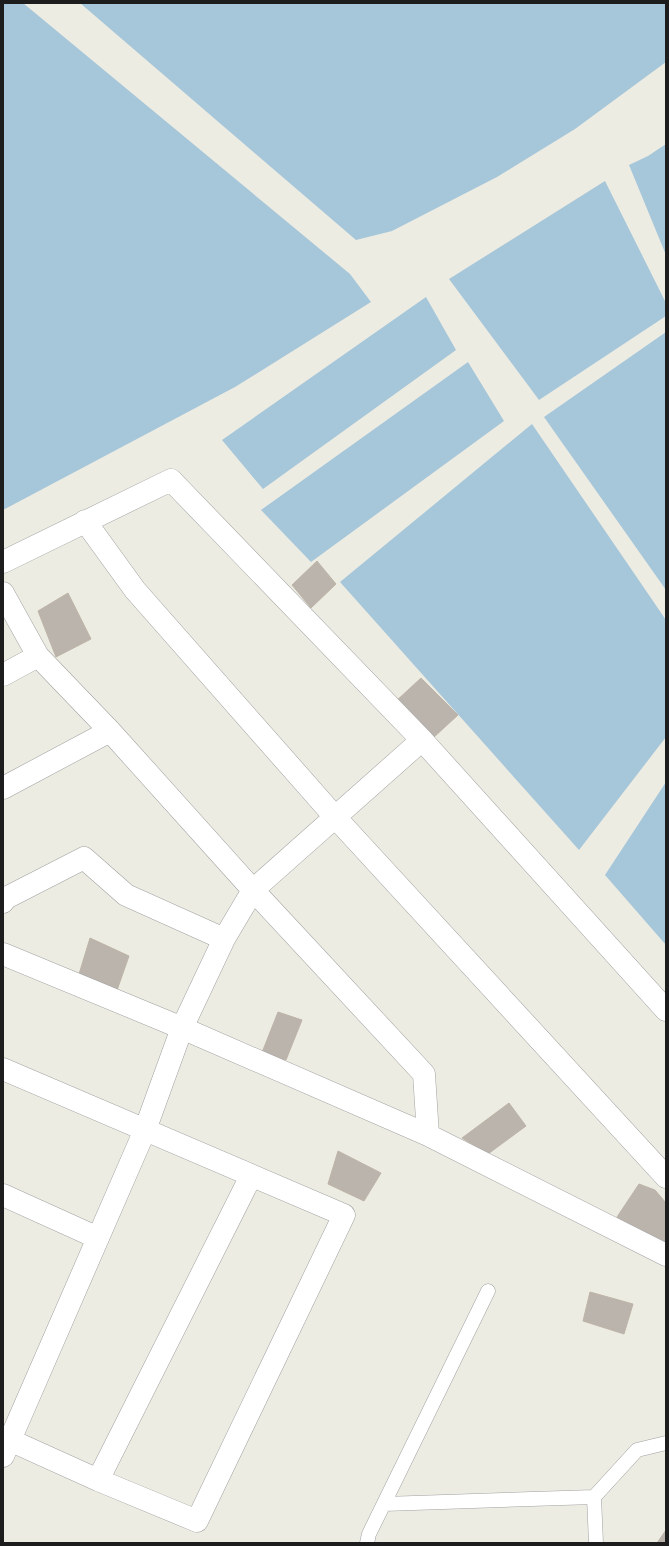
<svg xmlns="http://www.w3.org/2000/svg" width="669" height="1546" font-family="Quicksand,sans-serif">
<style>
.water{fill:#a6c6d9}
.building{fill:#bab4ad;stroke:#beb4a7}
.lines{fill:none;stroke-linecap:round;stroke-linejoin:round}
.service-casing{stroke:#a1a1a1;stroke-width:15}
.minor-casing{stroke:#a1a1a1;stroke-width:23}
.service{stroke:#fff;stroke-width:14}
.minor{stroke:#fff;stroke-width:22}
</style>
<rect width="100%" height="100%" fill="#edece3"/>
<path class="water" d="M3,3H23L350,274L371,302L235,387L3,510Z
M80,3H666V62L575,129L497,177L392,231L356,240Z
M666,144V255L629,165L648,156Z
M605,181L666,303V316L539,400L449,279Z
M426,297L456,350L263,489L222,440Z
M666,332V590L544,417Z
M468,362L504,421L311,562L261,510Z
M532,424L666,620V737L579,850L340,582Z
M666,782V945L605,875Z"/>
<path class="building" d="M317,561L336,584L311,608L292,585Z
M68,593L91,639L56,657L38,611Z
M421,678L458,715L433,738L395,702Z
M90,938L129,956L115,996L76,984Z
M278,1012L302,1020L286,1060L261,1055Z
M509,1103L526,1126L488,1154L462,1138Z
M338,1151L381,1173L364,1201L328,1184Z
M639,1184L655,1190L666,1203V1246L617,1217Z
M590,1292L633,1304L624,1334L583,1321Z
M666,1530V1543H657Z"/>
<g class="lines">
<g class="service-casing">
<path id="service" d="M594,1497L596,1543
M384,1504L594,1497L637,1450L666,1443
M367,1543L369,1534L488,1291"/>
</g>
<g class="minor-casing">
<path id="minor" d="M85,521L135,590L335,817L666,1177
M3,562L171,480L422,740L666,1010
M3,593L38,656L110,731L253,890L424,1074L428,1135
M3,675L38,656
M3,788L110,731
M3,902L6,898L84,858L126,895L224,939
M3,954L182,1028L428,1135L666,1255
M3,1069L344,1215L197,1521L98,1480L3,1437
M3,1195L98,1238
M3,1456L145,1130L182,1028L224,939L253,890L422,740
M98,1480L251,1176"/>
</g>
<use href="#service" class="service"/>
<use href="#minor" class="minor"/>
</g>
<rect width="669" height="1546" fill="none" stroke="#1d1d1d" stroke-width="8"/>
</svg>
